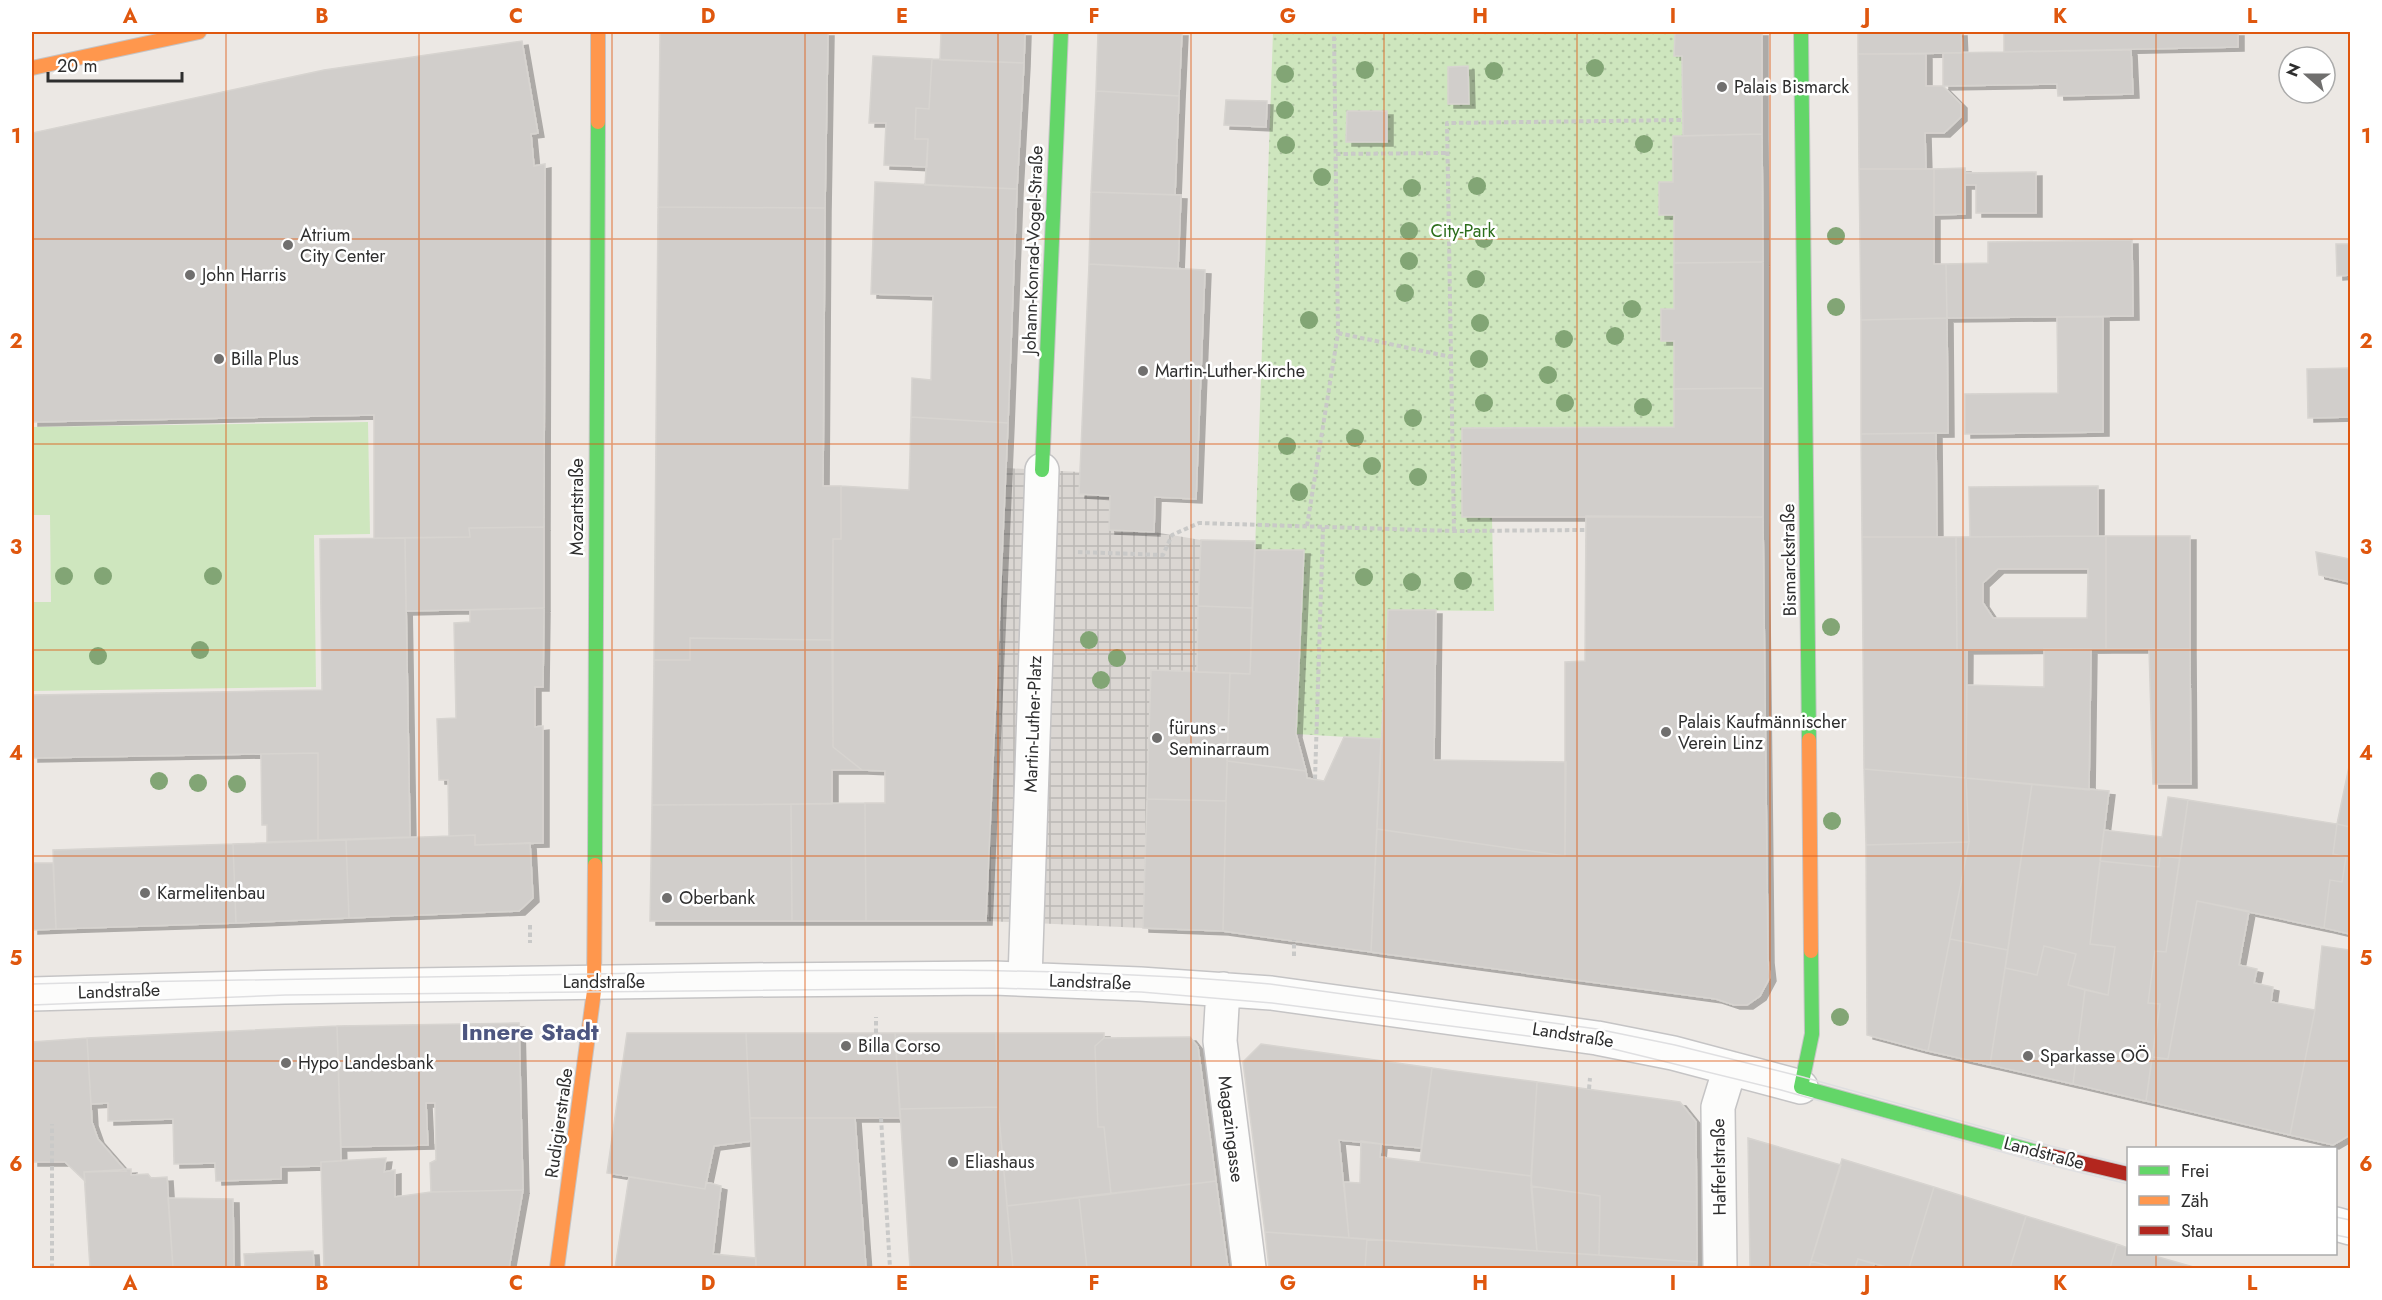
<svg xmlns="http://www.w3.org/2000/svg" width="2382" height="1300" font-family="Jost,sans-serif">
<style>
.grass{fill:#cee6be}
.park{fill:url(#park-dots)}
.plaza{fill:url(#plaza-grid)}
.building{fill:#d1cecb;stroke:#d7d4d0;stroke-width:1.5;fill-rule:evenodd;filter:url(#shadow)}
.lines{fill:none;stroke-linecap:round;stroke-linejoin:round}
.street-casing{stroke:#c5c4c5;stroke-width:36}
.fast-casing{stroke:#c5c4c5;stroke-width:16}
.slow-casing{stroke:#c5c4c5;stroke-width:16}
.jam-casing{stroke:#c5c4c5;stroke-width:16}
.path{stroke:#c9c9c8;stroke-width:4;stroke-dasharray:4.5 3;stroke-linecap:butt}
.street{stroke:#fcfcfb;stroke-width:33}
.fast{stroke:#63d668;stroke-width:14}
.slow{stroke:#ff974d;stroke-width:14}
.jam{stroke:#b3261e;stroke-width:14}
.tram{stroke:#dfdfe1;stroke-width:1.5}
.tree{fill:#82a575}
.grid{fill:none;stroke:#df570e;stroke-width:1.5;stroke-opacity:0.55}
.poi-dot{fill:#706f6e;stroke:#fff;stroke-width:2}
.labels{text-anchor:middle;dominant-baseline:central;stroke-width:5;stroke-linejoin:round;paint-order:stroke}
.poi-label{font-size:18px;fill:#2e2e2e;stroke:#fff;text-anchor:start}
.park-label{font-size:18px;fill:#2c6e1b;stroke:#fff}
.street-label{font-size:18px;fill:#2e2e2e;stroke:#fff}
.district-label{font-size:24px;font-weight:bold;fill:#4d5680;stroke:#fff}
.neatline{fill:none;stroke:#df570e;stroke-width:2}
.grid-label{font-size:20px;text-anchor:middle;font-weight:bold;fill:#df570e}
</style>
<defs>
<pattern id="park-dots" width="8" height="8" patternUnits="userSpaceOnUse" patternTransform="scale(1.5)"><rect width="8" height="8" fill="#cee6be"/><path d="M2 2h.1M6 6h.1" fill="none" stroke="#b1c6a4" stroke-width="1.8" stroke-linecap="round"/></pattern>
<pattern id="plaza-grid" width="8" height="8" patternUnits="userSpaceOnUse" patternTransform="scale(1.5)"><rect width="8" height="8" fill="#dad6d2"/><path d="M0 4h8M4 0v8" fill="none" stroke="#bbb8b5"/></pattern>
<filter id="shadow"><feDropShadow dx="6" dy="4" stdDeviation="0" flood-color="#0004"/></filter>
</defs>
<rect width="100%" height="100%" fill="#ece8e4"/>
<path class="grass" d="M368,422L370,534L314,535L316,687L32,691V602H51L50,515H32V427Z"/>
<path class="park" d="M1273,32H1675V56H1682L1683,136H1673V182L1659,183V214L1674,215V309H1661V341H1674V427L1492,517L1494,611L1388,610L1381,739L1296,734L1304,551L1255,550Z"/>
<path class="plaza" d="M1006,468L1080,472L1079,494L1110,496L1109,530L1154,532L1201,540L1197,672L1151,671L1143,928L986,921Z"/>
<path class="building" d="M660,32H828L825,208L658,207Z
M941,32H1025L1024,63L940,60Z
M1098,32H1182L1179,96L1096,91Z
M1675,32H1762V134L1683,136L1682,56H1674Z
M1858,32H1961L1962,53L1858,54Z
M2004,32H2238V47L2004,52Z
M522,41L538,133L531,134L534,166L545,164L544,527L469,528L470,537L374,538V415L32,422V133L324,70Z
M2131,50L2133,94L2058,96L2057,84L1943,86V53Z
M1858,54H1926V86H1943L1961,104V117L1944,133H1925L1926,169H1859Z
M873,56L932,59L929,109L916,108L915,139H928L927,167L884,165L886,123H869Z
M932,59L1024,63L1017,189L925,185L928,139H915L916,108L929,109Z
M1468,66L1469,104H1448V67Z
M1096,91L1179,96L1175,195L1091,192Z
M1226,100L1267,101L1266,127L1224,125Z
M1347,111H1387V142H1346Z
M1762,134L1763,262L1674,263V215H1659V182H1673V136Z
M1965,168V214L1934,215V169Z
M1859,169H1934V264H1946L1947,318L1861,320Z
M2036,172V213H1976V185H1965V173Z
M875,182L1017,189L1008,423L911,417L912,378L931,380L933,296L871,294Z
M1091,192L1181,195L1178,269L1089,264Z
M658,207L825,208L823,486H841V539H833L832,640L690,638V660H654Z
M2132,240L2133,316L1947,318L1946,264L1988,263V242Z
M2336,244H2350V275L2337,276Z
M1763,262V388L1674,389V341H1661V309H1674V263Z
M1089,264L1205,270L1196,499L1155,497L1154,532L1109,530L1110,496L1079,494Z
M2057,317H2103V432L1965,434V394L2058,393Z
M1947,318L1948,433L1861,434V320Z
M2350,368V417L2308,418L2307,369Z
M1763,388V517H1462V428L1674,427V389Z
M911,417L1008,423L986,921H866L865,803H885V771L862,770L833,747V539H841V486L909,490Z
M1936,433L1937,537H1862L1861,434Z
M2098,486V536L1970,537L1969,487Z
M1586,516L1763,517L1768,959L1770,977L1760,996L1747,1005H1734L1716,999L1371,952L1377,829L1565,856V662L1585,661Z
M544,527V608L406,611L405,538L470,537L469,528Z
M2106,536V649L1957,650L1956,537ZM1998,569H2088L2087,618H1993L1983,603V583Z
M2106,536H2190V649H2106Z
M1862,537H1956L1957,650H1863Z
M405,538L410,837L318,840V753L32,758V695L322,690L320,539Z
M1201,540L1255,541L1252,608L1198,606Z
M1255,550H1304L1296,734L1306,771L1227,761L1230,673L1250,674Z
M2316,552L2350,559V582L2319,575Z
M1198,606L1252,608L1250,674L1197,672Z
M544,608L543,687H535V727L543,726V843L475,845V835L449,836L448,780H439L437,719L456,718L454,623L470,622V610Z
M1388,610H1436L1434,760L1566,762L1565,856L1377,829Z
M690,638L832,640L833,747L862,770H832V804L652,805L654,660H690Z
M2044,649H2091L2089,790L1966,778L1967,685L2044,687Z
M2149,649H2190L2191,784H2153Z
M1863,650H1967L1966,778L1864,769Z
M1151,670L1230,673L1226,801L1147,799Z
M1344,737L1381,739L1371,952L1223,931L1227,761L1306,771L1307,778L1324,781Z
M318,753V840L267,842V825H262L261,754Z
M2350,762V827L2337,824Z
M1864,769L1966,778L1969,842L1866,845Z
M1966,778L2032,784L2008,950L1950,939L1969,842Z
M2032,784L2109,791L2090,944L2115,947L2108,995L2068,985L2076,954L2044,946L2037,975L2005,968Z
M2168,797L2188,800L2180,858L2160,856L2159,867L2100,861L2104,830L2162,837Z
M1147,799L1226,801L1223,931L1143,928Z
M2188,800L2337,824L2333,854L2346,857L2342,882L2330,880L2324,928L2197,901L2168,1059L2152,1057L2160,1004L2148,1003L2155,951L2166,952Z
M865,803L866,921H792L791,804Z
M791,804L792,921H650L652,805Z
M2337,824L2350,827V934L2324,928L2330,880L2342,882L2346,857L2333,854Z
M475,835V845L530,843L533,898L519,911L349,918L346,840Z
M346,840L349,918L236,923L233,844Z
M1969,842L1928,1051L1867,1035L1866,845Z
M233,844L236,923L56,929L53,850Z
M2160,856L2180,858L2166,952L2155,951L2148,1003L2160,1004L2146,1101L2073,1084L2085,990L2108,995L2115,947L2090,944L2100,861L2159,867Z
M32,863H53L56,929L32,930Z
M2197,901L2249,911L2239,965L2257,969L2254,983L2273,987L2271,1002L2315,1010L2290,1135L2146,1101L2152,1057L2168,1059Z
M1950,939L2008,950L1990,1065L1928,1051Z
M2350,943V1135L2333,1145L2290,1135L2315,1010L2322,946L2349,950Z
M2044,946L2076,954L2068,985L2085,990L2073,1084L1990,1065L2005,968L2037,975Z
M519,1023L523,1190L431,1192L430,1163L436,1160L435,1103H426L428,1145L341,1147L337,1026Z
M337,1026L341,1161L321,1162V1166L281,1167V1179L216,1181L215,1163L174,1164L173,1119L108,1121V1103L91,1104L87,1038Z
M627,1033H746L751,1141L714,1146L705,1189L607,1173Z
M746,1033H895L900,1118H750Z
M895,1033H996L998,1107L900,1109Z
M996,1033H1104V1038L1095,1046L1098,1127H1104L1111,1194L1007,1206L998,1107Z
M1190,1037L1198,1047L1216,1181L1111,1194L1104,1127H1098L1095,1046L1104,1038Z
M87,1038L92,1122L98,1139L126,1171L84,1172L85,1181L65,1162H32V1042Z
M1261,1044L1432,1068L1421,1148L1339,1140L1349,1238L1265,1232L1243,1062Z
M1432,1068L1537,1082L1531,1176L1420,1162Z
M1537,1082L1680,1102L1696,1122L1697,1262L1599,1255L1600,1196L1531,1186Z
M998,1107L1013,1268H910L900,1109Z
M750,1118H855L866,1268H756Z
M1748,1138L1841,1165L1809,1268H1750Z
M1361,1141L1381,1144L1380,1157L1531,1176L1537,1251L1349,1238L1344,1182L1360,1183Z
M386,1158L384,1172L395,1170V1197L431,1192L523,1190L509,1268H324L321,1162Z
M1842,1159L1934,1187L1909,1268H1890L1858,1259L1855,1268H1835L1811,1261Z
M131,1169V1175L148,1174L151,1178L167,1177L173,1268H90L84,1172Z
M629,1177L705,1189L706,1182L721,1186L713,1254L756,1258V1268H615Z
M1216,1181L1228,1268H1087L1079,1197Z
M1531,1186L1600,1196L1599,1255L1537,1251Z
M1934,1187L2026,1216L2010,1268H1909Z
M1079,1197L1087,1268H1013L1007,1206Z
M168,1198L233,1199L234,1268H173Z
M2026,1216L2117,1244L2110,1268H2010Z
M1265,1232L1367,1239L1365,1268H1269Z
M1367,1239L1697,1262L1696,1268H1365Z
M2117,1244L2128,1248V1254H2148L2197,1268H2110Z
M313,1251L314,1268H245L244,1254Z
M1858,1259L1874,1264L1873,1268H1855Z
M1811,1261L1835,1268H1809Z"/>
<g class="lines">
<g class="street-casing">
<path id="street" d="M1025,979L1042,470
M1223,989L1220,1041L1249,1268
M32,994L285,987L747,980L994,978L1140,984L1271,993L1597,1038L1673,1053L1801,1087
M2336,1224L2350,1228
M1720,1268L1718,1107L1730,1068"/>
</g>
<g class="fast-casing">
<path id="fast" d="M1801,32L1809,740
M1042,470L1061,32
M595,865L598,122
M1811,951L1812,1034L1801,1087L2044,1154"/>
</g>
<g class="slow-casing">
<path id="slow" d="M32,68L199,32
M598,122V32
M1809,740L1811,951
M557,1268L594,991L595,865"/>
</g>
<g class="jam-casing">
<path id="jam" d="M2044,1154L2128,1174"/>
</g>
<path class="path" d="M1336,154L1447,153
M1338,333L1451,357
M1307,526L1338,333L1334,32
M1454,531L1447,123L1683,120
M1078,552L1163,555L1172,535L1199,523L1454,531L1585,530
M1315,779L1323,527
M530,925V943
M1294,956V940
M876,1033V1017
M1589,1089L1590,1078
M881,1118L890,1268
M52,1268V1124"/>
<use href="#street" class="street"/>
<use href="#fast" class="fast"/>
<use href="#slow" class="slow"/>
<use href="#jam" class="jam"/>
<path class="tram" d="M32,984C237,979 442,977 648,973C855,969 1063,966 1270,984L1597,1029L1675,1045L1803,1077L2051,1146L2128,1165
M32,1005L286,995L994,988L1141,992L1272,1003L1597,1045L1781,1090L2045,1164L2128,1184
M2336,1217L2350,1220
M2336,1235L2350,1238"/>
</g>
<g class="tree">
<circle cx="1595" cy="68" r="9"/>
<circle cx="1365" cy="70" r="9"/>
<circle cx="1494" cy="71" r="9"/>
<circle cx="1285" cy="74" r="9"/>
<circle cx="1285" cy="110" r="9"/>
<circle cx="1644" cy="144" r="9"/>
<circle cx="1286" cy="145" r="9"/>
<circle cx="1322" cy="177" r="9"/>
<circle cx="1477" cy="186" r="9"/>
<circle cx="1412" cy="188" r="9"/>
<circle cx="1409" cy="231" r="9"/>
<circle cx="1836" cy="236" r="9"/>
<circle cx="1484" cy="239" r="9"/>
<circle cx="1409" cy="261" r="9"/>
<circle cx="1476" cy="279" r="9"/>
<circle cx="1405" cy="293" r="9"/>
<circle cx="1836" cy="307" r="9"/>
<circle cx="1632" cy="309" r="9"/>
<circle cx="1309" cy="320" r="9"/>
<circle cx="1480" cy="323" r="9"/>
<circle cx="1615" cy="336" r="9"/>
<circle cx="1564" cy="339" r="9"/>
<circle cx="1479" cy="359" r="9"/>
<circle cx="1548" cy="375" r="9"/>
<circle cx="1484" cy="403" r="9"/>
<circle cx="1565" cy="403" r="9"/>
<circle cx="1643" cy="407" r="9"/>
<circle cx="1413" cy="418" r="9"/>
<circle cx="1355" cy="438" r="9"/>
<circle cx="1287" cy="446" r="9"/>
<circle cx="1372" cy="466" r="9"/>
<circle cx="1418" cy="477" r="9"/>
<circle cx="1299" cy="492" r="9"/>
<circle cx="64" cy="576" r="9"/>
<circle cx="103" cy="576" r="9"/>
<circle cx="213" cy="576" r="9"/>
<circle cx="1364" cy="577" r="9"/>
<circle cx="1463" cy="581" r="9"/>
<circle cx="1412" cy="582" r="9"/>
<circle cx="1831" cy="627" r="9"/>
<circle cx="1089" cy="640" r="9"/>
<circle cx="200" cy="650" r="9"/>
<circle cx="98" cy="656" r="9"/>
<circle cx="1117" cy="658" r="9"/>
<circle cx="1101" cy="680" r="9"/>
<circle cx="159" cy="781" r="9"/>
<circle cx="198" cy="783" r="9"/>
<circle cx="237" cy="784" r="9"/>
<circle cx="1832" cy="821" r="9"/>
<circle cx="1840" cy="1017" r="9"/>
</g>
<path class="grid" d="M226,32V1268M419,32V1268M612,32V1268M805,32V1268M998,32V1268M1191,32V1268M1384,32V1268M1577,32V1268M1770,32V1268M1963,32V1268M2156,32V1148M32,239H2350M32,444H2350M32,650H2350M32,856H2350M32,1061H2350M2156,1254V1268"/>
<g class="poi-dot">
<circle cx="1722" cy="87" r="6"/>
<circle cx="288" cy="245" r="6"/>
<circle cx="190" cy="275" r="6"/>
<circle cx="219" cy="359" r="6"/>
<circle cx="1143" cy="371" r="6"/>
<circle cx="1666" cy="732" r="6"/>
<circle cx="1157" cy="738" r="6"/>
<circle cx="145" cy="893" r="6"/>
<circle cx="667" cy="898" r="6"/>
<circle cx="846" cy="1046" r="6"/>
<circle cx="2028" cy="1056" r="6"/>
<circle cx="286" cy="1063" r="6"/>
<circle cx="953" cy="1162" r="6"/>
</g>
<g class="labels">
<g class="poi-label">
<text x="1734" y="87">Palais Bismarck</text>
<text x="300" y="235">Atrium<tspan x="300" dy="21">City Center</tspan></text>
<text x="202" y="275">John Harris</text>
<text x="231" y="359">Billa Plus</text>
<text x="1155" y="371">Martin-Luther-Kirche</text>
<text x="1678" y="722">Palais Kaufmännischer<tspan x="1678" dy="21">Verein Linz</tspan></text>
<text x="1169" y="728">füruns -<tspan x="1169" dy="21">Seminarraum</tspan></text>
<text x="157" y="893">Karmelitenbau</text>
<text x="679" y="898">Oberbank</text>
<text x="858" y="1046">Billa Corso</text>
<text x="2040" y="1056">Sparkasse OÖ</text>
<text x="298" y="1063">Hypo Landesbank</text>
<text x="965" y="1162">Eliashaus</text>
</g>
<g class="park-label">
<text x="1463" y="231">City-Park</text>
</g>
<g class="street-label">
<text transform="translate(1033 250) rotate(-88)">Johann-Konrad-Vogel-Straße</text>
<text transform="translate(577 507) rotate(-90)">Mozartstraße</text>
<text transform="translate(1789 560) rotate(-91)">Bismarckstraße</text>
<text transform="translate(1033 724) rotate(-88)">Martin-Luther-Platz</text>
<text x="604" y="982">Landstraße</text>
<text transform="translate(1090 982) rotate(2)">Landstraße</text>
<text transform="translate(119 991) rotate(-2)">Landstraße</text>
<text transform="translate(1573 1035) rotate(9)">Landstraße</text>
<text transform="translate(559 1123) rotate(-82)">Rudigierstraße</text>
<text transform="translate(1231 1129) rotate(83)">Magazingasse</text>
<text transform="translate(2044 1153) rotate(15)">Landstraße</text>
<text transform="translate(1719 1167) rotate(-91)">Hafferlstraße</text>
</g>
<g class="district-label">
<text x="530" y="1031">Innere Stadt</text>
</g>
</g>
<rect width="2382" height="1300" fill="none" stroke="#ffffff" stroke-width="66"/>
<rect x="2127" y="1147" width="210" height="108" fill="#ffffff" stroke="#ababab" stroke-width="1.5"/>
<rect x="2139" y="1166" width="30" height="9" fill="#63d668" stroke="#ababab" stroke-width="1.5"/>
<text x="2181" y="1177" font-size="18" fill="#2e2e2e">Frei</text>
<rect x="2139" y="1196" width="30" height="9" fill="#ff974d" stroke="#ababab" stroke-width="1.5"/>
<text x="2181" y="1207" font-size="18" fill="#2e2e2e">Zäh</text>
<rect x="2139" y="1226" width="30" height="9" fill="#b3261e" stroke="#ababab" stroke-width="1.5"/>
<text x="2181" y="1237" font-size="18" fill="#2e2e2e">Stau</text>
<g transform="translate(2307 75) rotate(291)"><circle r="28" fill="#ffffff" stroke="#ababab" stroke-width="1.5"/>
<path d="M0-4.5L10 22L0 15L-10 22Z" fill="#706f6e"/>
<text y="-9" font-size="16" font-weight="bold" text-anchor="middle" fill="#2e2e2e">N</text>
</g>
<path d="M48 72v9h134v-9" fill="none" stroke="#2e2e2e" stroke-width="3"/>
<text x="57" y="72" font-size="18" fill="#2e2e2e" stroke="#ffffff" stroke-width="4.5" paint-order="stroke">20 m</text>
<rect x="33" y="33" width="2316" height="1234" class="neatline"/>
<g class="grid-label">
<text x="130" y="23">A</text>
<text x="322" y="23">B</text>
<text x="516" y="23">C</text>
<text x="708" y="23">D</text>
<text x="902" y="23">E</text>
<text x="1094" y="23">F</text>
<text x="1288" y="23">G</text>
<text x="1480" y="23">H</text>
<text x="1673" y="23">I</text>
<text x="1867" y="23">J</text>
<text x="2060" y="23">K</text>
<text x="2252" y="23">L</text>
<text x="16" y="143">1</text>
<text x="2366" y="143">1</text>
<text x="16" y="348">2</text>
<text x="2366" y="348">2</text>
<text x="16" y="554">3</text>
<text x="2366" y="554">3</text>
<text x="16" y="760">4</text>
<text x="2366" y="760">4</text>
<text x="16" y="965">5</text>
<text x="2366" y="965">5</text>
<text x="16" y="1171">6</text>
<text x="2366" y="1171">6</text>
<text x="130" y="1290">A</text>
<text x="322" y="1290">B</text>
<text x="516" y="1290">C</text>
<text x="708" y="1290">D</text>
<text x="902" y="1290">E</text>
<text x="1094" y="1290">F</text>
<text x="1288" y="1290">G</text>
<text x="1480" y="1290">H</text>
<text x="1673" y="1290">I</text>
<text x="1867" y="1290">J</text>
<text x="2060" y="1290">K</text>
<text x="2252" y="1290">L</text>
</g>
</svg>
